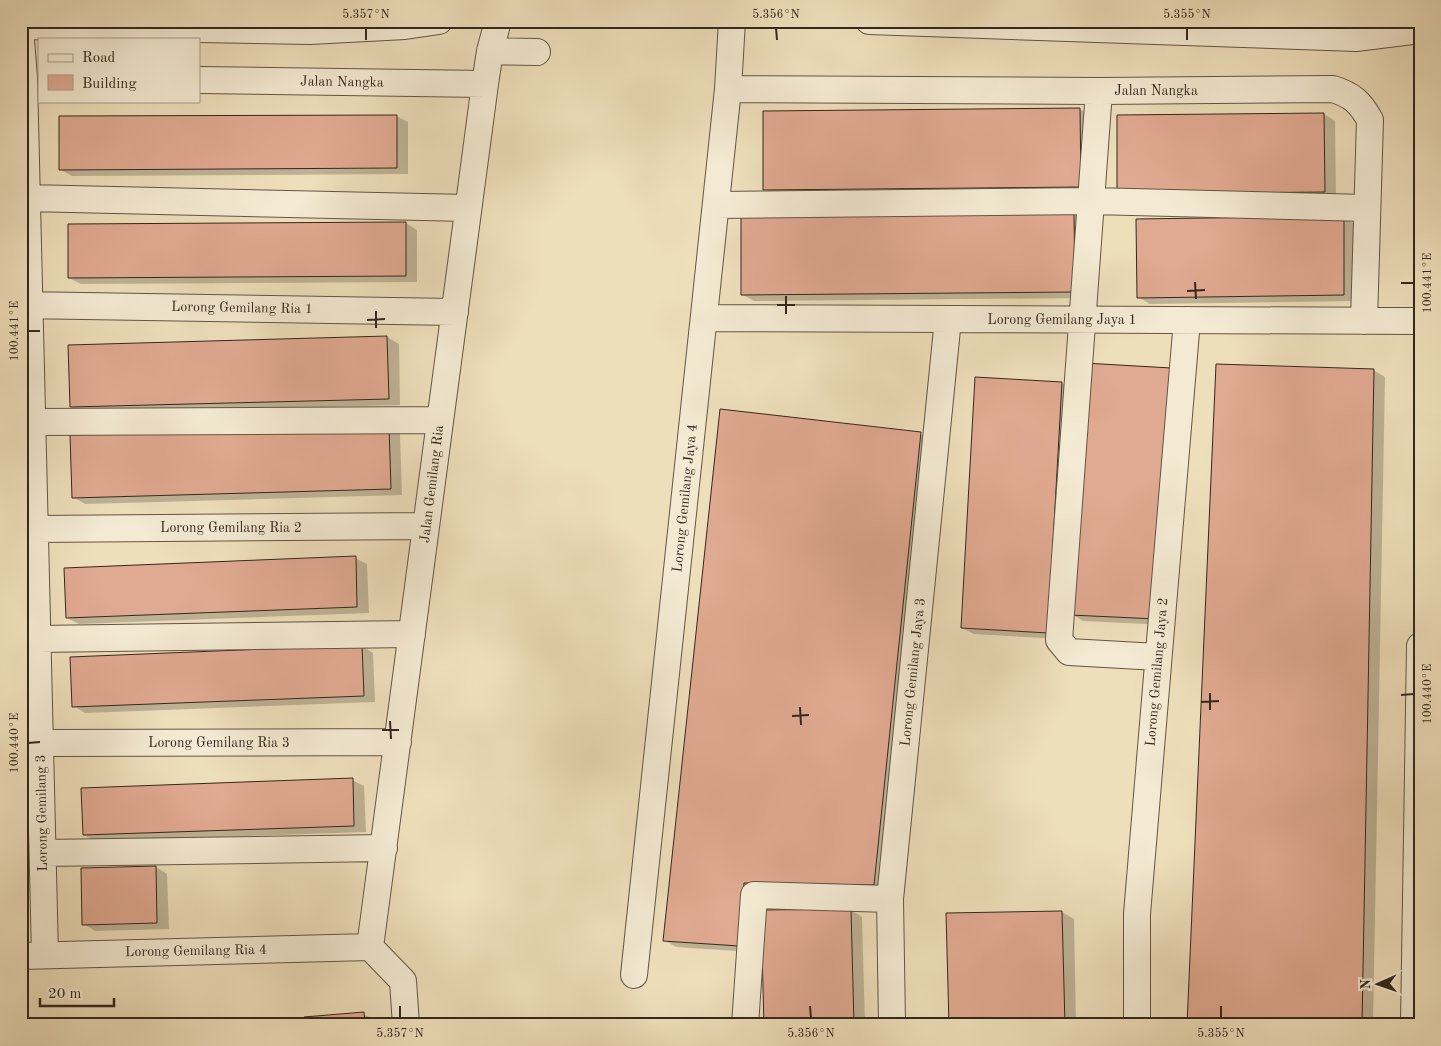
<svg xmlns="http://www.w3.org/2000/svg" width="1441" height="1046" font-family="'Old Standard TT',serif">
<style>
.shadow{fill:#0003}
.building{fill:#e0a991;stroke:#33271d}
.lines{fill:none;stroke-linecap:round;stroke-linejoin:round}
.minor-casing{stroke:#625544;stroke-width:28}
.minor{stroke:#f4ead3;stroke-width:26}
.ticks{fill:none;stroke:#33271d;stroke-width:2}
.labels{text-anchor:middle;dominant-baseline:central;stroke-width:5;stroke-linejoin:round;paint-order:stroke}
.street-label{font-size:14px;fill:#33271d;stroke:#f4ead3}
.neatline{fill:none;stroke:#33271d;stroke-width:2}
.ticks-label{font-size:12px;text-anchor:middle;fill:#33271d}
</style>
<rect width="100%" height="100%" fill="#eedfbb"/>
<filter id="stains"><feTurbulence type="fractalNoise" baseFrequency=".004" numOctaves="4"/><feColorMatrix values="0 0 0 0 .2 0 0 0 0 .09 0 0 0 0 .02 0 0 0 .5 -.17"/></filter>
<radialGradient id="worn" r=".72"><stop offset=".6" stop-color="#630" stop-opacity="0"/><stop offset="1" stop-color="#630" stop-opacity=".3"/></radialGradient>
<path class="shadow" d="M1079,109L1091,115L1092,192L776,196L765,189Z
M1324,114L1335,121L1336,198L1130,200Z
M396,116L408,122V174L72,176L61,170Z
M1074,214L1085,221L1086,298L754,301L743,295Z
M1343,218L1355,224L1356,301L1150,304L1138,297Z
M406,223L417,230V282L81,284L69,278Z
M387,337L399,344L400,405L83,413L71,407Z
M1171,369L1168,625L1083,621L1072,614Z
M1373,370L1385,377L1373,1025H1188Z
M1062,383L1073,390L1059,639L974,634L962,628Z
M389,427L400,434L402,495L85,504L73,497Z
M920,434L932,440L885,891L755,889L751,952L676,947L664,940Z
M355,558L367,564L369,613L79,624L67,618Z
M362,646L373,653L375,702L85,713L74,706Z
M352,780L364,786L366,832L95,841L84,835Z
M156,867L167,874L169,929L95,931L84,924Z
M21,903L22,938H21Z
M851,910L862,917L865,1025H766Z
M1062,912L1074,919L1076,1025H950Z
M363,1014L375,1020V1025H305Z"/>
<path class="building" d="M1080,108L1081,187L763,190V111Z
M1324,113L1325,192L1117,194V115Z
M397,115V168L59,170V116Z
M1074,213L1075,292L741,295V216Z
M1344,216V295L1137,298L1136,219Z
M406,222V276L68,278V224Z
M387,336L389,399L70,407L68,345Z
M1084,363L1171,368L1157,619L1070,615Z
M1216,364L1374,369L1362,1025H1187Z
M975,377L1062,382L1048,633L961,628Z
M720,409L921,432L874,885L744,883L739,946L663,941Z
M389,426L391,489L72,498L70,435Z
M356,556L357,607L66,618L64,568Z
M362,645L364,696L72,707L70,657Z
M353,778L354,826L83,835L81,788Z
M156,866L157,923L82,925L81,868Z
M851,909L854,1025H764L761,910Z
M1062,911L1065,1025H949L946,913Z
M364,1012L365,1025H304V1017Z"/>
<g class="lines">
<g class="minor-casing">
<path id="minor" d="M869,21L1356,38L1420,30
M21,26L310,31L405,26L439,21
M21,40L24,78L45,955
M490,51L537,52
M199,80L485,84
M728,89L1099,91L1333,89C1352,95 1360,102 1370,120L1364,321
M1099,91L1059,640L1069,652L1158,657
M27,198L468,208
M716,205L1092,201L1367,208
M21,305L455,312
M704,318L1420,321
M32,422L440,420
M35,529L426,526
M38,639L412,634
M40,743L398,742
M43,853L384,848
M370,947L485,84L490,51L498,21
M370,947L403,981L406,1025
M21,956L370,947
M634,975L728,89L732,21
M745,1025L754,895L890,899
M892,1025L890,899L948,319
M1137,1025V914L1187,320
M1414,1025L1420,646"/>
</g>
<use href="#minor" class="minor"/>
</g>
<path class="ticks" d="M366,28V40M776,28L777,40M1187,28V40M1195,282L1196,299M1401,283H1414M1187,291L1205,290M786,296V314M777,305H795M376,311V328M367,320L385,319M28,331H40M1210,693V710M1401,695L1414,694M1201,702L1219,701M800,707L801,725M792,716L809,715M390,721L391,739M382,730H399M28,743L40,742M400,1006V1018M810,1006L811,1018M1221,1006V1018"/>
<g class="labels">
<g class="street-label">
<text transform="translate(342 82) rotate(1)">Jalan Nangka</text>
<text x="1156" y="91">Jalan Nangka</text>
<text transform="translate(242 308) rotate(1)">Lorong Gemilang Ria 1</text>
<text x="1062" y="320">Lorong Gemilang Jaya 1</text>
<text transform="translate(432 484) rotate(-83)">Jalan Gemilang Ria</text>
<text transform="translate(685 498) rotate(-84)">Lorong Gemilang Jaya 4</text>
<text x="231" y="528">Lorong Gemilang Ria 2</text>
<text transform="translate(913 672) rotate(-84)">Lorong Gemilang Jaya 3</text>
<text transform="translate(1157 672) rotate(-85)">Lorong Gemilang Jaya 2</text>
<text x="219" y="743">Lorong Gemilang Ria 3</text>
<text transform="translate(42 813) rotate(-91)">Lorong Gemilang 3</text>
<text transform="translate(196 951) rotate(-1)">Lorong Gemilang Ria 4</text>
</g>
</g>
<rect width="1441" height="1046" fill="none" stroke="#eedfbb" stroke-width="55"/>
<rect x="38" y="38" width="162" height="65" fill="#f4ead3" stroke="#a79c8a"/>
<rect x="48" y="54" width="25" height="8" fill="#f4ead3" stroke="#a79c8a"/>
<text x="82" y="62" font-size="15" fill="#33271d">Road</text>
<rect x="48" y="75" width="25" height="15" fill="#e0a991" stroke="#a79c8a"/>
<text x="82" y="88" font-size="15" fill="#33271d">Building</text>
<g transform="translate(1378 984) rotate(268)" stroke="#f4ead3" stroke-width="4" paint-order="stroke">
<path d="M0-4L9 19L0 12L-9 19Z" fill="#33271d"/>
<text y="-8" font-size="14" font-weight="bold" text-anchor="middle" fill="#33271d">N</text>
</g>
<path d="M40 998v8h74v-8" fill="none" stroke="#33271d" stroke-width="2.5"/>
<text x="48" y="998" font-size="15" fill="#33271d" stroke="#f4ead3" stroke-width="4" paint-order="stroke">20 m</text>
<rect x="28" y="28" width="1386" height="990" class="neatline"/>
<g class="ticks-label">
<text x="366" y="18">5.357°N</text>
<text x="776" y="18">5.356°N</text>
<text x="1187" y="18">5.355°N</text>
<text transform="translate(1427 283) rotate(-90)" y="4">100.441°E</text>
<text transform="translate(14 331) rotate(-90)" y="4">100.441°E</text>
<text transform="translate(1427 694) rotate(-90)" y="4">100.440°E</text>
<text transform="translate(14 743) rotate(-90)" y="4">100.440°E</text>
<text x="400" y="1037">5.357°N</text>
<text x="811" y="1037">5.356°N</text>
<text x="1221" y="1037">5.355°N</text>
</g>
<rect width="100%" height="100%" filter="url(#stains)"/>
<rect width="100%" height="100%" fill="url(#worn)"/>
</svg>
